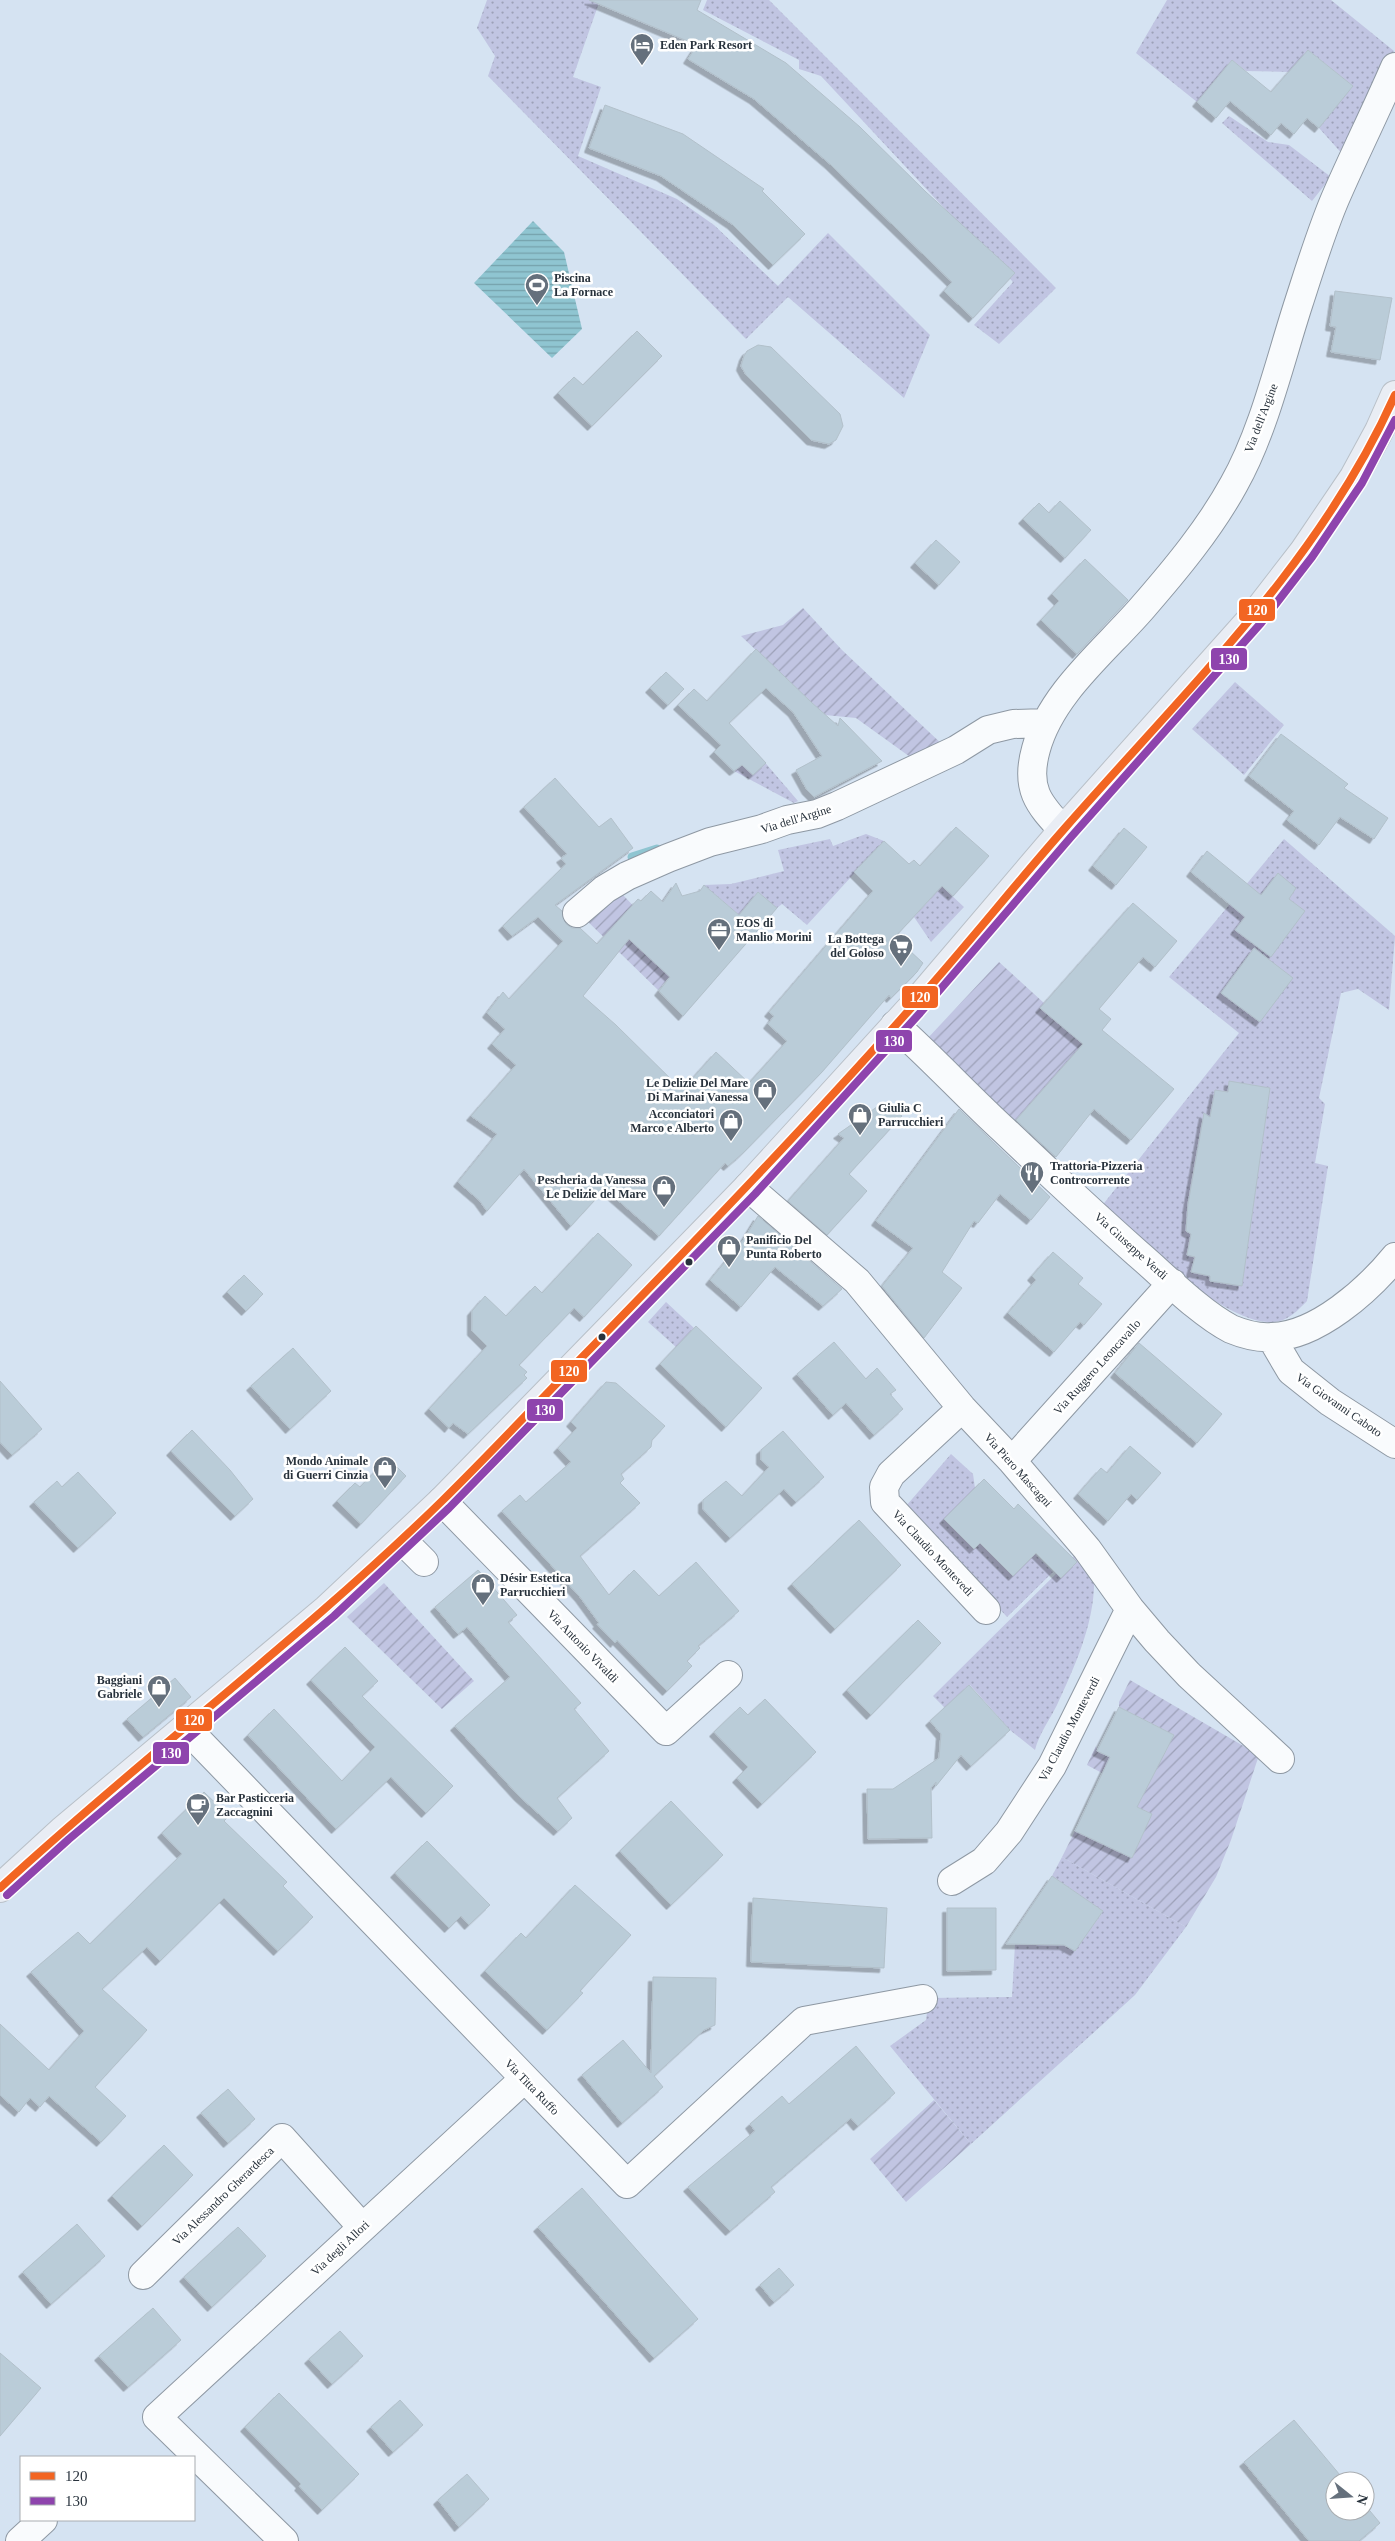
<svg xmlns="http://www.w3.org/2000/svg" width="1395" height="2541" font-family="'Times New Roman',serif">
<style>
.grass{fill:url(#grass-dots)}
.garden{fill:url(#garden-furrows)}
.water{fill:url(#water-rules)}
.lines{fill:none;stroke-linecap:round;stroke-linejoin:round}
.stream{stroke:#8fc5d1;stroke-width:9}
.building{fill:#baccd8;stroke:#b2c0ca;filter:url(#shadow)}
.minor-casing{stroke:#8e98a3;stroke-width:30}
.major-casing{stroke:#b9c0c8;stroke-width:30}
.minor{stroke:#f9fbfd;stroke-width:28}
.major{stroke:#e9edf4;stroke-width:28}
.bus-1-casing{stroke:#fff;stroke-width:11}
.bus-2-casing{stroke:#fff;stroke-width:11}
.bus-1{stroke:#f26522;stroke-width:8}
.bus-2{stroke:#8e44ad;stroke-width:8}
.bus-dot{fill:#28323c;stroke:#fff;stroke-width:2}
.labels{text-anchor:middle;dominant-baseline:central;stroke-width:5;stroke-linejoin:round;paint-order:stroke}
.poi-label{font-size:12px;font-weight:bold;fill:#28323c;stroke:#fff;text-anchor:start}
.street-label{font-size:12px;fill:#28323c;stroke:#fff}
.line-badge{stroke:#fff;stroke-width:2}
.badge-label{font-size:14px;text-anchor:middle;font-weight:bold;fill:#fff}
</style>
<defs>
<pattern id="grass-dots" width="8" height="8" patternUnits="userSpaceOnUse" patternTransform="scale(1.25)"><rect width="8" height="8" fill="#c1c5e2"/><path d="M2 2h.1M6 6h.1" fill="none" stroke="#9da1b8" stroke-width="1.8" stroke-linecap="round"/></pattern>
<pattern id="garden-furrows" width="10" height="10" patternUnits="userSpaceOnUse" patternTransform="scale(1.25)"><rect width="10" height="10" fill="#c1c5e2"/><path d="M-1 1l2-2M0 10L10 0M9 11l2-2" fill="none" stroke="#9da1b8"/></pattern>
<pattern id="water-rules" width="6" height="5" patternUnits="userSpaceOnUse" patternTransform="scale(1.25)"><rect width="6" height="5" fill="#8fc5d1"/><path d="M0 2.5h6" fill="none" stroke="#75a1ab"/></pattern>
<filter id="shadow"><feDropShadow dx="-4.5" dy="4.5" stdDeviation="0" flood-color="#0004"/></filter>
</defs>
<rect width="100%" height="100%" fill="#d5e3f2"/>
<path class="grass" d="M487,0H600L573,77L601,87L578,156L677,199L714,225L778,286L828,233L930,335L904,398L788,297L746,339L488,76L495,56L477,28Z
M707,0H769L1056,288L999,344L974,325L1013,282L821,76L799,69V60L703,10Z
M1167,0H1331L1394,51L1345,157L1319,128L1353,86L1308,50L1290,72L1246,71L1232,60L1197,102L1136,53Z
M1229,116L1268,142L1289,145L1331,177L1312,201L1222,123Z
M1235,682L1284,725L1244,775L1192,729Z
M756,752L798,801L794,803L734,771Z
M866,834L884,841L807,925L782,904L777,908L758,892L739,915L704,885L731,884L784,871L778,850L830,839L833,846Z
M1284,839L1395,936L1389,1010L1358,989L1341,993L1319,1098L1325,1104L1315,1163L1328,1166L1307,1301C1300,1308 1293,1316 1283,1320C1235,1338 1136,1237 1101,1207L1239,1033L1169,977Z
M933,878L964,907L931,942L914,917L934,895Z
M666,1302L694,1328L676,1347L648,1322Z
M951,1454L973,1474L975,1488L944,1519L974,1549L980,1543L1013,1576L1035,1554L1053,1572L1007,1617L906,1506Z
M1074,1556L1094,1576C1096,1620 1075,1666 1057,1705C1050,1719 1039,1734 1035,1750L1010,1730L970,1685L945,1708L933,1696Z
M1062,1857L1186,1927L1135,1995L971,2144L890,2046L926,2020L929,1998L1012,1997L1015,1944L1064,1945L1075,1951L1103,1911L1052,1876Z"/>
<path class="garden" d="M803,608L842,650L945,747L913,759L856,718L825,715L741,636L783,625Z
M659,867L623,895L684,959L658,990L581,915Z
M999,962L1044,1003L1040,1008L1083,1044L1014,1122L927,1039Z
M384,1583L474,1681L442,1709L347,1617Z
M1130,1680L1259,1755L1231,1840L1216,1877L1186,1927L1062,1857L1075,1831L1132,1858L1152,1814L1096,1787L1102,1773L1087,1765L1096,1746L1097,1751L1151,1778L1174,1735L1119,1707V1702Z
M934,2100L971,2144L906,2202L870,2159Z"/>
<path class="water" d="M533,221L564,252L582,329L552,358L474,283Z"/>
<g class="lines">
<path class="stream" d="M632,857L657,849"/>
</g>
<path class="building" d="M589,0H701L697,10L786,63L860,127L926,192L1015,273L973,318L944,291L952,282L830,164L754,99L688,59L697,45Z
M1308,50L1353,86L1319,128L1307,118L1294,134L1281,123L1271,135L1230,101L1216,118L1197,102L1232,60L1271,92Z
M605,105L683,134L764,189L762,191L805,234L773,265L732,224L661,176L589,148Z
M1335,291L1392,298L1380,360L1331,352L1336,327L1330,326Z
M637,331L662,356L592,426L558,393L574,377L583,385Z
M758,345L771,347L840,414L843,426L836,440L829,444L811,440L746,375L741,366L744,356L747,351Z
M1060,501L1091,530L1065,558L1023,519L1039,503L1049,513Z
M936,540L960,562L939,585L915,563Z
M1085,559L1128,600L1077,654L1041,620L1059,601L1052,594Z
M756,649L811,702L838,726L840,718L882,761L814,797L807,790L796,770L822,756L793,712L766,688L729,723L766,763L753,775L742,765L734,771L714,752L721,745L678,705L694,689L707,701Z
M666,672L684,689L668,705L650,688Z
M1281,734L1348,784L1344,788L1388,818L1374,839L1340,817L1319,845L1287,820L1294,811L1249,776Z
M555,778L599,827L611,818L633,848L555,905L562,911L566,924L572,928H580L597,944L638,899L641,901L651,891L663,902L676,883L682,896L700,891L704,885L739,915L758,892L777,908L683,1016L659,991L670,977L629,939L583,996L616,1025L682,1090L716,1052L749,1083L787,1041L768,1024L774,1016L769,1012L873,891L854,872L884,841L909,864L914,860L920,866L956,827L989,856L953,896L942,886L895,937L923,963L917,972L891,998L889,995L822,1072L743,1153L728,1166L725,1163L659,1236L605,1189L571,1226L524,1169L487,1211L479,1200L458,1182L497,1134L471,1116L516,1065L492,1044L505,1029L487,1013L503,992L509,999L563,941L538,917L512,936L503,926L566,864L561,858L567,854L524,807Z
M1124,828L1147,847L1116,885L1093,866Z
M1207,851L1261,895L1278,873L1296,888L1289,899L1305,911L1271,957L1235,930L1245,917L1191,872Z
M1133,903L1177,941L1155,967L1143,957L1099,1009L1111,1019L1102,1030L1174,1089L1131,1140L1094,1109L1056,1157L1016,1120L1083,1044L1040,1008Z
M1254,948L1293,978L1260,1022L1221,993Z
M1229,1081L1270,1088L1242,1286L1210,1281V1276L1191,1272L1195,1257L1187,1255L1191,1234L1186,1231L1188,1204L1204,1113L1210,1117L1215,1090L1228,1092Z
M884,1102L902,1116L849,1174L867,1191L827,1235L788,1201L844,1138L838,1134Z
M959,1109L1050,1197L1031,1220L1000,1194L978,1223L974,1221L942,1272L962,1288L924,1338L882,1286L913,1248L876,1221Z
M758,1216L842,1289L823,1306L775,1267L741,1307L710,1280L744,1239Z
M598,1233L632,1265L584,1317L574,1308L519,1365L527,1372L524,1375L527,1378L468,1434L453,1423L449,1428L429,1409L487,1346L472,1331V1311L485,1296L506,1316L535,1286L542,1293Z
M1053,1252L1083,1278L1078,1284L1102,1304L1084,1325L1080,1322L1054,1352L1008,1313L1036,1280L1032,1276Z
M244,1275L263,1294L246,1311L227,1292Z
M696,1326L762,1388L726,1427L660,1364Z
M834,1342L866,1379L877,1368L896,1390L890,1394L903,1409L874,1435L846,1403L833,1415L797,1374Z
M1139,1343L1222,1414L1197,1443L1115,1373Z
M293,1348L331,1391L290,1429L251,1386Z
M0,1381L42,1429L12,1455L0,1442Z
M606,1382L616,1383L665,1426L652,1440L651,1447L621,1474L624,1479L620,1483L640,1503L580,1556L609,1595L634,1570L659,1596L696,1562L739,1611L698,1646L700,1648L687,1661L692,1666L667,1691L617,1640L615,1643L597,1624L599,1623L580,1597L502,1511L520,1495L526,1502L571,1462L558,1448L577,1428L571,1422Z
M192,1430L230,1470L253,1499L235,1516L171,1451Z
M783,1431L824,1477L796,1502L784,1489L730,1538L703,1509V1500L726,1481L742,1496L769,1467L761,1460V1450Z
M1130,1446L1161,1473L1137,1500L1131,1494L1108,1521L1078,1494L1101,1468L1107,1473Z
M388,1458L406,1476L361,1524L337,1501L355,1483L360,1487Z
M78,1472L116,1513L78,1548L34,1502L57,1481L62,1487Z
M984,1479L1014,1509L1018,1504L1077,1562L1061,1578L1036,1553L1013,1576L980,1543L974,1549L944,1519Z
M859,1520L901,1565L835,1629L792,1584Z
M478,1570L517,1615L508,1622L581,1703L574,1709L609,1751L557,1798L572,1818L558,1831L519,1796L455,1726L510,1677L467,1627L458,1634L435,1607Z
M918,1620L941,1643L871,1715L847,1690Z
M345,1647L378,1681L362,1696L453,1786L426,1813L391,1777L336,1829L248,1735L274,1709L342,1781L375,1747L311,1680Z
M175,1678L191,1697L143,1737L127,1719Z
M969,1685L1010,1730L971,1766L961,1755L936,1786V1782L931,1788L932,1838L868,1839L867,1789H893L939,1758L941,1734L930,1721Z
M765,1699L816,1752L762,1804L737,1778L748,1767L714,1732L740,1707L748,1715Z
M1119,1707L1174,1735L1137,1807L1152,1814L1132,1858L1075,1831L1110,1757L1097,1751Z
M204,1792L229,1816L224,1821L287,1882L283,1886L313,1917L278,1951L224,1898L160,1961L147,1947L102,1989L147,2030L95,2087L126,2116L101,2142L49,2096L40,2107L30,2098L19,2112L0,2095V2024L49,2070L84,2031L31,1972L78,1932L90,1944L182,1854L162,1833Z
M671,1801L723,1855L671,1905L620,1851Z
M427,1841L490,1905L469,1925L461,1916L449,1928L395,1873Z
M1052,1876L1103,1911L1075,1951L1064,1945L1006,1944Z
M575,1885L631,1935L580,1991L583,1993L547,2030L485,1971L521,1933L526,1938Z
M753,1898L887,1908L884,1968L751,1962Z
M947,1908H996V1970L947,1971Z
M653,1977L716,1978L715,2025L704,2030L654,2076L663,2087L622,2123L582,2075L623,2040L651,2073Z
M856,2046L895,2093L858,2126L851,2118L771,2187L775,2192L730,2231L688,2187L755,2131L750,2124L782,2096L789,2104Z
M228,2089L255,2119L228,2143L201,2113Z
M164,2145L193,2175L142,2226L112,2196Z
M582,2188L698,2319L654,2358L538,2227Z
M77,2224L105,2256L51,2304L23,2272Z
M238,2227L266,2256L212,2307L184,2277Z
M779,2268L794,2285L774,2302L760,2285Z
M153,2308L181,2340L128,2387L99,2356Z
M340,2331L363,2356L332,2384L309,2359Z
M0,2353L41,2388L0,2436Z
M279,2393L359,2474L322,2510L299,2486L301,2484L245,2427Z
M400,2400L423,2425L393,2452L371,2427Z
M1294,2420L1345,2481H1335V2511H1365V2505L1380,2523L1359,2541H1309L1244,2462Z
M467,2474L489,2499L459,2527L438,2500Z"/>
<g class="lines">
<g class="minor-casing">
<path id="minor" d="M1063,830C1038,804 1025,788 1036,749C1051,693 1106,650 1143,607C1176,569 1210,528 1234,484C1264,431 1280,360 1299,302C1310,268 1321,232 1335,199C1354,155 1376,111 1395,67
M577,913L605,889L627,876L668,858L710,842L762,829L787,820L817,814L837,806L956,750L988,730L1013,724L1046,723
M895,1025C933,1059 967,1096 1004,1130C1048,1172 1092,1213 1137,1253C1164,1276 1200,1313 1231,1329C1243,1334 1259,1338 1272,1337C1317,1336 1368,1290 1395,1257
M748,1187L857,1281L962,1408L1012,1461L1087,1549L1130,1609L1157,1641L1189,1675L1280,1759
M1271,1337L1291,1371L1330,1402L1395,1444
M962,1408L891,1474L884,1487L885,1502L986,1610
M1012,1461L1172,1283
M442,1501L666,1731L728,1675
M402,1540L424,1562
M186,1728L627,2184L804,2021L923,1999
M952,1881L984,1861L1009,1832L1052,1766L1130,1609
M143,2275L282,2138L362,2227
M20,2541L43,2520
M284,2541L157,2417L524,2079"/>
</g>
<g class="major-casing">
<path id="major" d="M0,1888L62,1831L327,1609L442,1501L748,1187L913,1006L1063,830L1253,617L1304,551L1354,477L1379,431L1395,395"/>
</g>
<use href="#minor" class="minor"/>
<use href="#major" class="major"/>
<g class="bus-1-casing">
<path id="bus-1" d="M0,1888C144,1755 302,1638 442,1501C494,1450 543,1397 593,1346C701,1235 808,1124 911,1008C964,949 1013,887 1065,828C1185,691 1320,563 1395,395"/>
</g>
<g class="bus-2-casing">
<path id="bus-2" d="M7,1895L69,1839L334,1616L449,1508L755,1194L920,1013L1071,837L1261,623L1312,557L1362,483L1395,420"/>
</g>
<use href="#bus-1" class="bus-1"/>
<use href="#bus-2" class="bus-2"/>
</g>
<defs>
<g id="hotel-pin" transform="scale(1.25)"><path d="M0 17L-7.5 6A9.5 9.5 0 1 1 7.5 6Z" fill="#65707c" stroke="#fff"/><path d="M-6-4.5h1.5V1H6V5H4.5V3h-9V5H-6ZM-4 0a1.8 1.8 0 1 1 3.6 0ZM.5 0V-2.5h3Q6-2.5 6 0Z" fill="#fff"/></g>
<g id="stadium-pin" transform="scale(1.25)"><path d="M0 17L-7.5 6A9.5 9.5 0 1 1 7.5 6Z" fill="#65707c" stroke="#fff"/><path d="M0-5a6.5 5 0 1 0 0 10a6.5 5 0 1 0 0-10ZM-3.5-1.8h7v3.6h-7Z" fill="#fff"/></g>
<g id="office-pin" transform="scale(1.25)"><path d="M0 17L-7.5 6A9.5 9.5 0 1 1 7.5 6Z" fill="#65707c" stroke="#fff"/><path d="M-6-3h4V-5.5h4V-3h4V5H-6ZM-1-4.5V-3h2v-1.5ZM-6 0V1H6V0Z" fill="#fff"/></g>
<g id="supermarket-pin" transform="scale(1.25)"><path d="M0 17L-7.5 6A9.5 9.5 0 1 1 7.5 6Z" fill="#65707c" stroke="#fff"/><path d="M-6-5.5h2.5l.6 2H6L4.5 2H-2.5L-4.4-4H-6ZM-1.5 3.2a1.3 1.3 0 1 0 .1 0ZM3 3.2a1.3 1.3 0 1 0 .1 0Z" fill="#fff"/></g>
<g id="shop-pin" transform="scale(1.25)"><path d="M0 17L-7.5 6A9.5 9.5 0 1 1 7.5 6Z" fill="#65707c" stroke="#fff"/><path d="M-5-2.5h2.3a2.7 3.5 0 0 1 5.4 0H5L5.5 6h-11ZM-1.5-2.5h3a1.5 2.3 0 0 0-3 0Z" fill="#fff"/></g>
<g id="restaurant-pin" transform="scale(1.25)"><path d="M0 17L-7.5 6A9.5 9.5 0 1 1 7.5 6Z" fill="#65707c" stroke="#fff"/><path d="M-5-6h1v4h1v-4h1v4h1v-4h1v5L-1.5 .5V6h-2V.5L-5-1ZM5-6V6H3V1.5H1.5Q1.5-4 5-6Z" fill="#fff"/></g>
<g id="cafe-pin" transform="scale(1.25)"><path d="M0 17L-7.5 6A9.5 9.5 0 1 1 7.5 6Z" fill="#65707c" stroke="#fff"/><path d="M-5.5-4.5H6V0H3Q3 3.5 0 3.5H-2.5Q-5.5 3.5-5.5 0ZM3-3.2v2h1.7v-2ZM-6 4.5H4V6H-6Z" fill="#fff"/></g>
</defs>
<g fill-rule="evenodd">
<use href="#hotel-pin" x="642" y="45"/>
<use href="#stadium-pin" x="537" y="285"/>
<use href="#office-pin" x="719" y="930"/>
<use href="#supermarket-pin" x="901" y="946"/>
<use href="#shop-pin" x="765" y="1090"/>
<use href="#shop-pin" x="860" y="1115"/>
<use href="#shop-pin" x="731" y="1121"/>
<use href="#restaurant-pin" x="1032" y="1173"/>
<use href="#shop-pin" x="664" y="1187"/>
<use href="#shop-pin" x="729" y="1247"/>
<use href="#shop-pin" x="385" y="1468"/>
<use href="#shop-pin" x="483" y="1585"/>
<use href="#shop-pin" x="159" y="1687"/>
<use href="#cafe-pin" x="198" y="1805"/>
</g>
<g class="bus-dot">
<circle cx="689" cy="1262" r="4.5"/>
<circle cx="602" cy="1337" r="4.5"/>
</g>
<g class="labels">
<g class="poi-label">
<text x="660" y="45">Eden Park Resort</text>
<text x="554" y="278">Piscina<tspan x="554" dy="14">La Fornace</tspan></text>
<text x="736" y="923">EOS di<tspan x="736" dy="14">Manlio Morini</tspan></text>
<text x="884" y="939" text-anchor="end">La Bottega<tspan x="884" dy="14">del Goloso</tspan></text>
<text x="748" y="1083" text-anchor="end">Le Delizie Del Mare<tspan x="748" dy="14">Di Marinai Vanessa</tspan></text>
<text x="878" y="1108">Giulia C<tspan x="878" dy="14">Parrucchieri</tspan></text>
<text x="714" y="1114" text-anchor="end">Acconciatori<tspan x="714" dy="14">Marco e Alberto</tspan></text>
<text x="1050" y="1166">Trattoria-Pizzeria<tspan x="1050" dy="14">Controcorrente</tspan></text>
<text x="646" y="1180" text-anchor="end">Pescheria da Vanessa<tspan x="646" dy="14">Le Delizie del Mare</tspan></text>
<text x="746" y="1240">Panificio Del<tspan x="746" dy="14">Punta Roberto</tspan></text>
<text x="368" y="1461" text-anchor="end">Mondo Animale<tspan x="368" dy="14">di Guerri Cinzia</tspan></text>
<text x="500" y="1578">Désir Estetica<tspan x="500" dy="14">Parrucchieri</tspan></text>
<text x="142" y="1680" text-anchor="end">Baggiani<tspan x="142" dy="14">Gabriele</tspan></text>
<text x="216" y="1798">Bar Pasticceria<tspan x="216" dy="14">Zaccagnini</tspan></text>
</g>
<g class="street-label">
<text transform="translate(1261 418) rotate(-69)">Via dell'Argine</text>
<text transform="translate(796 819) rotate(-17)">Via dell'Argine</text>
<text transform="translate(1131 1246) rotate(42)">Via Giuseppe Verdi</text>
<text transform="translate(1097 1367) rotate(-48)">Via Ruggero Leoncavallo</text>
<text transform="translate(1339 1405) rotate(35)">Via Giovanni Caboto</text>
<text transform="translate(1018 1470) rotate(48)">Via Piero Mascagni</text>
<text transform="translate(933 1553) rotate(47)">Via Claudio Montevedi</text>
<text transform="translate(583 1646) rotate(46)">Via Antonio Vivaldi</text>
<text transform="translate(1069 1729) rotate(-62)">Via Claudio Monteverdi</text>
<text transform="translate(532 2087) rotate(46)">Via Titta Ruffo</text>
<text transform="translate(223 2196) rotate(-44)">Via Alessandro Gherardesca</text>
<text transform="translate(340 2248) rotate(-43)">Via degli Allori</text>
</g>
</g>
<g class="line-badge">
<rect x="1238" y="598" width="38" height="24" rx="5" fill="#f26522"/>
<rect x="1210" y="647" width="38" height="24" rx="5" fill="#8e44ad"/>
<rect x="901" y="985" width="38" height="24" rx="5" fill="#f26522"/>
<rect x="875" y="1029" width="38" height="24" rx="5" fill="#8e44ad"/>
<rect x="550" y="1359" width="38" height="24" rx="5" fill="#f26522"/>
<rect x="526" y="1398" width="38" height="24" rx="5" fill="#8e44ad"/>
<rect x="175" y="1708" width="38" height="24" rx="5" fill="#f26522"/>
<rect x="152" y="1741" width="38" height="24" rx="5" fill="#8e44ad"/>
</g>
<g class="badge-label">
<text x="1257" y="615">120</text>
<text x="1229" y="664">130</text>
<text x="920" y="1002">120</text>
<text x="894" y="1046">130</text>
<text x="569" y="1376">120</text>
<text x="545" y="1415">130</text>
<text x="194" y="1725">120</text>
<text x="171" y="1758">130</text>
</g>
<rect x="20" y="2456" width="175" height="65" fill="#ffffff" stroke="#a9adb1"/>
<rect x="30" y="2472" width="25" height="8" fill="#f26522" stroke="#a9adb1"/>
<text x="65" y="2481" font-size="15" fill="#28323c">120</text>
<rect x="30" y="2497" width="25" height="8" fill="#8e44ad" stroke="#a9adb1"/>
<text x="65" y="2506" font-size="15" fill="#28323c">130</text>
<g transform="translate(1350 2496) rotate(107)"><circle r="24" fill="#ffffff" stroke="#a9adb1"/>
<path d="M0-4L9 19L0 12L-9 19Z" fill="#65707c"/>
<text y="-8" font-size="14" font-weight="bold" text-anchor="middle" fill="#28323c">N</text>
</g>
</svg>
